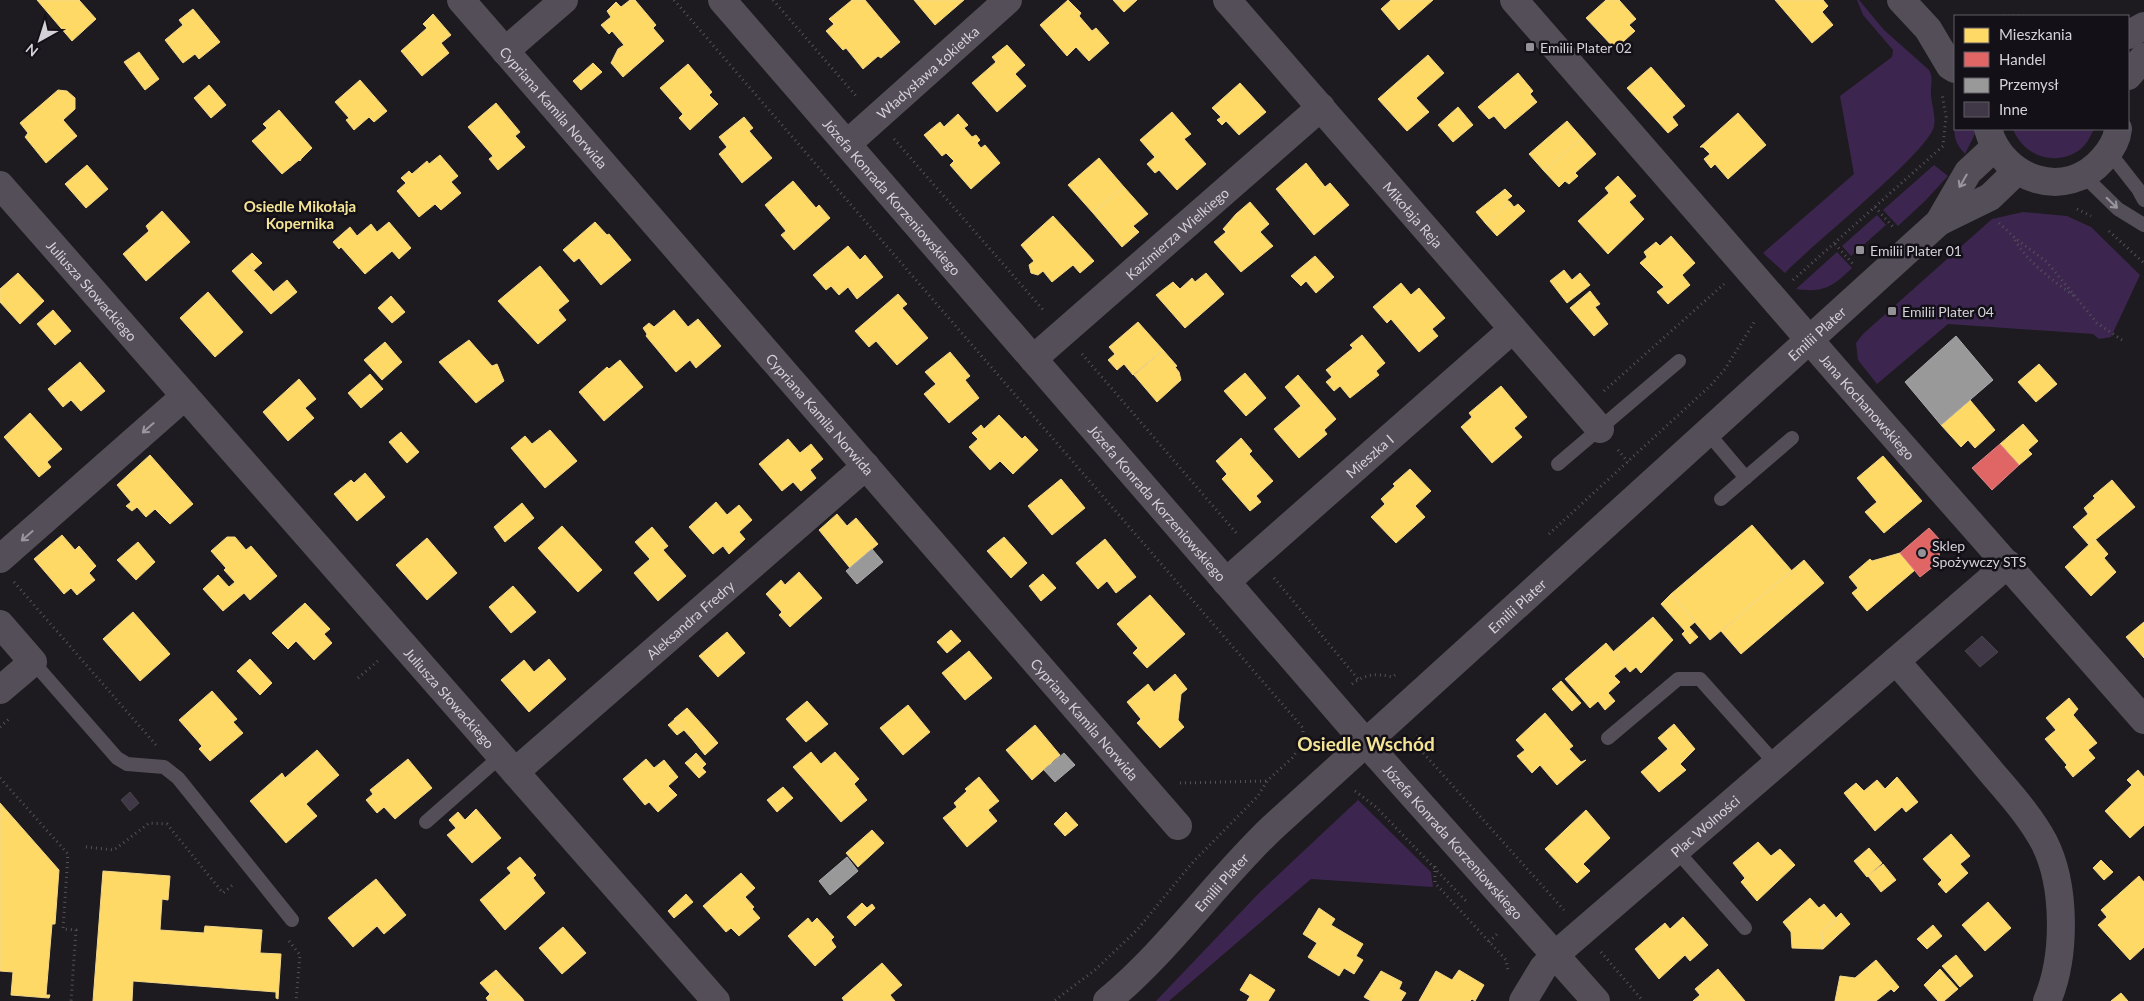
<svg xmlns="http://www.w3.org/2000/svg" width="2144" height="1001" font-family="Lato,sans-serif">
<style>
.green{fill:#3c264f}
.homes{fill:#ffd966;stroke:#f2d788}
.shops{fill:#e06666;stroke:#dc8688}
.industry{fill:#999;stroke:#abaaac}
.building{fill:#403747;stroke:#474549}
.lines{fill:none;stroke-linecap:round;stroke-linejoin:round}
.path{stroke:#555159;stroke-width:3;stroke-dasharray:1 4;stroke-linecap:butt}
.service{stroke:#544e59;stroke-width:14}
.minor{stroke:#544e59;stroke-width:28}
.tertiary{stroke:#544e59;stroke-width:28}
.oneway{stroke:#9a969e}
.poi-dot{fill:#949197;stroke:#141018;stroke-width:2}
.labels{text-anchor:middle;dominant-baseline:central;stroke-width:5;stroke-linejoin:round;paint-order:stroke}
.poi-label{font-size:14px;fill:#d4d1d7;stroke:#141018;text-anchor:start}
.street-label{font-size:14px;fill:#d4d1d7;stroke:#141018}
.neighbourhood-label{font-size:15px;font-weight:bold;fill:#f4e495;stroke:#141018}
.district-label{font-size:19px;font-weight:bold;fill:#f4e495;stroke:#141018}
</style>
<rect width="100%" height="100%" fill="#1d1b1f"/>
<path class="green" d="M1857,0H1859L1884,30L1929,70C1934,78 1930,87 1931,96C1932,106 1936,117 1934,126C1930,151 1809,247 1785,273L1763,253L1854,174L1840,96L1892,57L1893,50L1863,15Z
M1955,123V129H1975L1974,136L1965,154C1956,144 1953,137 1955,123Z
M2013,129H2094C2090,137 2086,146 2078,151C2053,167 2023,155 2013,129Z
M1934,165L1948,176L1925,201L1898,226L1883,210Z
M2023,212L2067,216L2091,227L2140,275L2111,337L2099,339L2093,334L1948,324L1877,384L1858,360L1856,343L1863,334L1992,219Z
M1877,215L1886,225L1851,256L1842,246Z
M1837,252L1852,268C1832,287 1824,293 1796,289Z
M1358,800L1431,872L1433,887L1311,879L1169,1001H1156L1260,892Z"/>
<path class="homes" d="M37,0H79L96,19L72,41Z
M630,0H635L656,25L653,28L664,41L623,77L611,63L618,49L624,45L612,31L609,34L601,25L611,17L607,11L616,2L621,7Z
M852,0H865L900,42L881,58L878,56L863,69L846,48L843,50L826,31L834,24L829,19Z
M914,0H964L935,25Z
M1068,0L1081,13L1079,16L1092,31L1096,28L1109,43L1089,61L1076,47L1067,56L1040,25Z
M1113,0H1137L1124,12Z
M1391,0H1433L1399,30L1381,9Z
M1606,0H1619L1636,19L1629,25L1635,31L1615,49L1586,18Z
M1775,0H1823L1828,6L1822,12L1833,25L1812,43Z
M193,9L220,42L199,59L195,54L183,63L165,40L183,25L179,20Z
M433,14L451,35L441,43L449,53L422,76L401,51L427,28L423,24Z
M1007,45L1025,65L1015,74L1026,86L997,112L972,83L996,62L992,57Z
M139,52L159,79L145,90L124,62Z
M1428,55L1444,73L1416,98L1429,112L1407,131L1378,99Z
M593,63L602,72L581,90L573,81Z
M688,64L712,92L709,95L718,104L690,130L679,118L683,114L660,88Z
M1651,67L1685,106L1672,117L1678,125L1668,133L1627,88Z
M1518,73L1533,91L1530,94L1537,102L1505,129L1494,116L1489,119L1478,107Z
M360,80L387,111L374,122L369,117L354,130L346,120L349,118L335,102Z
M1240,83L1266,112L1239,135L1226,121L1222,125L1217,120L1221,117L1212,108Z
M209,85L226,105L211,118L194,98Z
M58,90L67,91L75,98V109L63,120L77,136L46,163L25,137L28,133L20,123Z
M496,103L520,132L515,136L525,147L498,170L489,159L493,156L468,127Z
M1458,107L1473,125L1453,142L1438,125Z
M279,110L312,148L301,159L300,161L299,160L282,174L252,141L267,128L263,124Z
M1172,112L1191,134L1184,139L1206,164L1177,190L1159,170L1155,173L1147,164L1155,157L1140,140Z
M1738,113L1766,145L1728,179L1715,164L1711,168L1704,159L1710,154L1703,147H1700Z
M958,114L968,125L964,128L972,137L976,135L980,140L977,143L981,148L985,145L1000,163L971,189L950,165L954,161L946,153L942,156L924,135L940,122L944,127Z
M744,117L753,128L749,131L772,158L742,183L719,154L727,147L719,137Z
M1567,121L1582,138L1544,171L1529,154Z
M1582,138L1596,154L1575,173L1578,176L1569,184L1565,181L1559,187L1544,171Z
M440,155L458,176L451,182L461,193L441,210L435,204L419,217L397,191L406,183L401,178L409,171L412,174L427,161L429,164Z
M1099,158L1124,187L1093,213L1068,185Z
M1306,163L1325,187L1330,183L1349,205L1314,235L1276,189Z
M87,165L108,189L86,208L65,184Z
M1618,176L1636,196L1629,202L1644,219L1608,254L1578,221L1609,193L1605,188Z
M793,181L816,208L819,205L830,218L794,250L781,235L786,231L765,205Z
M1124,187L1148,214L1133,226L1139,232L1122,247L1093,213Z
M1505,189L1512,196L1507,200L1510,202L1486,224L1476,212Z
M1250,202L1269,224L1260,232L1273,246L1241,272L1214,242L1226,232L1223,229L1236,214Z
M1510,202L1514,207L1518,204L1525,211L1497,236L1486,224Z
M162,211L190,242L146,281L123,254L149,231L146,226Z
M1053,216L1094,261L1080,273L1073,265L1052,282L1043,271L1038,275L1031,273L1029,265L1034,261L1021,245Z
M389,222L411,248L399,259L392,251L365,274L341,247L339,249L333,242L350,227L357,236L371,224L377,232Z
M595,222L607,235L609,234L631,260L601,285L579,258L574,262L563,250Z
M1671,236L1695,263L1682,275L1690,285L1668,304L1657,292L1664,287L1640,263L1647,257L1644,252L1656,242L1660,246Z
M848,246L860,260L865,255L883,277L857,299L848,287L839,295L831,286L826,290L813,275Z
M252,253L262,263L254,270L244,260Z
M1315,256L1334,277L1316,293L1306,281L1301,286L1291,276Z
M244,260L284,303L271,314L232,271Z
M540,266L569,301L558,310L566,320L538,344L498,301Z
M1564,270L1572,280L1580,273L1590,285L1567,303L1550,281Z
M18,273L44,301L20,324L0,302V289Z
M1206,273L1224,294L1185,328L1156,295L1173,282L1180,289L1192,278L1195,282Z
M287,280L297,292L284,303L273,292Z
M1401,283L1411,295L1419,288L1445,318L1432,329L1438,336L1419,352L1391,319L1387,323L1373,307Z
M1590,291L1600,304L1595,307L1608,324L1594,336L1570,308Z
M208,292L243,332L215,357L180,318Z
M898,294L907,304L902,308L928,338L897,365L876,341L869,347L855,331Z
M391,296L405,312L392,323L378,308Z
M53,310L71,331L55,345L37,324Z
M674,310L688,327L698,319L721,346L696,368L690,360L676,372L646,336L647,334L643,328L649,323L654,327Z
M1138,322L1163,350L1133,375L1124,364L1117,370L1108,360L1115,354L1109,347Z
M1362,335L1385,363L1376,371L1379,375L1350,398L1340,386L1334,391L1326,382L1332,377L1326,370L1353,348L1350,345Z
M469,340L492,366L497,364L504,381L476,403L439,362Z
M385,342L402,362L382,380L364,360Z
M1163,350L1177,366L1175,367L1179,372L1181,380L1157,402L1134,375Z
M950,352L970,376L965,380L979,398L949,423L924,394L936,384L925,372Z
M620,360L643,387L604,421L579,392L607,367L609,369Z
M80,362L105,391L81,411L71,400L63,407L48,389Z
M2039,364L2057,384L2036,402L2018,382Z
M1245,373L1266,398L1246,416L1224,391Z
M370,374L383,389L361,408L348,393Z
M1298,375L1336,419L1324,430L1327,434L1299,458L1274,429L1301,406L1285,387Z
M299,379L316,399L305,408L314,418L288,441L263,412Z
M1501,386L1527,417L1514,428L1522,437L1492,463L1461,427L1472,417L1469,413Z
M1970,400L1995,430L1975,448L1968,440L1961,447L1941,425Z
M30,413L62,449L47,462L51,467L39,477L4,437Z
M999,415L1022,439L1025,436L1038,450L1013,474L1000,461L990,470L969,447L978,439L972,433L981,425L984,429Z
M2023,424L2038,441L2028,450L2032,454L2019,465L2000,444Z
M550,430L577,461L545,488L511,448L525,436L532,444Z
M401,432L419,452L407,463L389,442Z
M1241,438L1252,451L1249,454L1273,481L1256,496L1261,502L1250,511L1222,479L1227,474L1216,461Z
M788,439L800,453L811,444L823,459L810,470L816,478L801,491L793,482L782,491L759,464Z
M150,455L193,504L170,524L155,509L146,517L137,507L132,511L126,506L131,502L117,485Z
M1883,456L1922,501L1884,533L1865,512L1877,502L1857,478Z
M1410,469L1431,491L1415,506L1425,517L1396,543L1371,517L1385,504L1381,499L1395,486L1393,484Z
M365,473L385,497L357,521L334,494L351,480L354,483Z
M1061,479L1085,508L1052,535L1028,506Z
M2112,480L2135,507L2089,545L2073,527L2088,514L2084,508L2095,498L2093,496Z
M716,502L727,515L739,505L752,520L739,532L745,539L729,554L723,546L713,554L689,527Z
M522,503L534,518L505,542L494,527Z
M837,514L847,526L856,518L878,544L850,568L819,530Z
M1752,525L1792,571L1710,640L1671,594Z
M562,526L602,570L578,592L538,548Z
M652,527L668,546L663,550L686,576L658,601L634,573L650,559L635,542Z
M62,535L75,550L79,546L96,566L89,573L95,580L77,595L71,588L64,594L34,559Z
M227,537H235L246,550L251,546L277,576L250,600L244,593L223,611L203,589L218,575L229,587L235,582L224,570L226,568L211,551Z
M1004,537L1027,563L1011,578L987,551Z
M427,538L457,573L427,600L396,565Z
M1105,539L1136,577L1116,593L1107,581L1098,589L1076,563Z
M2095,539L2108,554L2104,558L2116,572L2091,596L2065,567Z
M138,542L155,562L136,580L117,560Z
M1900,553L1915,570L1867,611L1852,593L1858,588L1849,577L1870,559L1872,561Z
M1804,560L1824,583L1741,654L1721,631Z
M799,572L822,598L790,627L779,615L782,612L766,594L781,580L785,585Z
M1043,574L1056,588L1041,601L1029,586Z
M513,586L536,612L511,633L489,607Z
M1671,594L1695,622L1689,627L1698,637L1690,644L1682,634L1685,631L1661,604Z
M1150,595L1185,634L1147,668L1133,653L1138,648L1117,624Z
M305,603L330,629L324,634L332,643L314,660L296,641L288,649L272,633Z
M133,612L170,654L140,681L103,639Z
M1653,617L1673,640L1641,673L1636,667L1630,672L1613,652Z
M2144,622V658L2126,637Z
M951,630L961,641L947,653L937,642Z
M727,632L745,653L718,677L699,656Z
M1606,643L1626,666L1614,676L1620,682L1608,693L1615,701L1605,710L1598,701L1590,708L1565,679Z
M969,651L992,678L965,700L942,673Z
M250,659L272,683L260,695L237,671Z
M549,659L566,679L529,712L501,680L524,660L534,672Z
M1175,674L1187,689L1181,694L1178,720L1184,727L1160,748L1137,723L1141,719L1127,702L1148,684L1154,692Z
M1561,681L1581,703L1572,711L1552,689Z
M212,691L237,719L233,722L243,733L210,761L199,749L202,746L179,720Z
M2069,698L2078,709L2073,715L2097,743L2088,750L2095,758L2073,777L2065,767L2067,765L2045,739L2056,730L2046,718Z
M807,701L828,724L806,742L786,719Z
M908,705L930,732L903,755L880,728Z
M687,708L705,728L692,739L674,719Z
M1545,713L1573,746L1569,749L1581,762L1586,760L1557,785L1540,765L1532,773L1517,756L1525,750L1516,740Z
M675,719L684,730L677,735L668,725Z
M1674,724L1695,749L1680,764L1686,770L1659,792L1641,772L1668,749L1658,738Z
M1035,725L1060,755L1032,780L1006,750Z
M705,728L718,743L705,755L692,739Z
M317,750L339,775L306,804L317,816L286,843L250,801L282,773L285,778Z
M811,752L821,764L835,752L859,779L854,784L867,800L841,822L793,767Z
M696,753L706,764L702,768L692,757Z
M692,757L706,772L699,778L685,763Z
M408,759L432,788L395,819L384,807L377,813L366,800L373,794L370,790Z
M646,759L654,768L664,760L678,777L668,786L677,795L658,812L649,802L645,805L623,779Z
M2138,770L2144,777V825L2130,838L2105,811L2132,785L2127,780Z
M979,777L999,801L988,810L997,821L967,847L943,818L957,807L954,803L967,791L965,789Z
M1897,777L1918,802L1906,812L1902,807L1875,831L1844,793L1856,783L1864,791L1877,780L1885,789Z
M783,787L793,798L777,812L767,800Z
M0,803L59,870L55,924H52L46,995H50L49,998L11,995L13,972L0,971Z
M476,809L501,838L472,863L447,835L456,828L449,820L458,812L465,820Z
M1586,810L1610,838L1583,864L1590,871L1577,883L1545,849Z
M1066,812L1078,825L1065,836L1054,824Z
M872,830L884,843L858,867L846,853Z
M1951,834L1970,856L1960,864L1968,873L1946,893L1938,884L1942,880L1923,859Z
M1758,842L1771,856L1780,849L1795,865L1757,901L1741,882L1745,878L1733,863Z
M1869,848L1882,863L1867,877L1854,861Z
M520,857L536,875L533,878L545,893L505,930L480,900L511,873L507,868Z
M2101,860L2113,872L2104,880L2093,868Z
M1883,864L1896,880L1881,892L1868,876Z
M103,871L170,876L168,900L162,899L160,930L204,933L205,926L262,930L260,953L281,954L278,999L276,998V992L133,981L132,1001H93Z
M741,873L755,888L745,897L754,907L752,909L760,918L739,936L731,928L726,932L703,906Z
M2139,876L2144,882V947L2130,960L2098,925L2107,917L2101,910Z
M376,879L406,915L384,934L377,926L353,947L328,918Z
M686,894L693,902L674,918L668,911Z
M1810,898L1819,908L1824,904L1837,919L1822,932L1823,949L1792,948L1791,932L1783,922Z
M1988,902L2011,928L1985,951L1962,925Z
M862,903L867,908L872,904L875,908L855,926L847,917Z
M1319,908L1335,919L1331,925L1363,944L1356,956L1363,960L1354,974L1344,968L1339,976L1308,957L1317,943L1303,934Z
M1841,913L1850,924L1823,949L1822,932Z
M1683,917L1708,945L1690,961L1685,955L1659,979L1635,949L1665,923L1670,929Z
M808,918L812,923L817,918L834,937L831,940L836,947L815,966L788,936Z
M1933,925L1942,936L1927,949L1917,939Z
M563,927L586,953L562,974L539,948Z
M1956,955L1973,976L1960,987L1942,966Z
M1876,960L1899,987L1894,992L1891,989L1876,1001H1835L1840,976L1855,978Z
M882,963L902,985L890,995L895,1001H844L842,998Z
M1718,969L1745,1001H1693L1700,995L1695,989Z
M1940,969L1958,989L1944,1001H1938L1924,985Z
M496,970L505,980L490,994L480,983Z
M1459,970L1484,985L1475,1001L1472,999L1470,1001H1419L1436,971L1452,980Z
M1381,971L1402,982L1399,989L1406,993L1401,1001H1371L1364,997Z
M1250,974L1275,990L1268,1001H1247L1250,996L1240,990Z
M505,980L522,998L524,1001H500L492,992Z
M492,992L493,993L500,1001H488L486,998Z
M2121,993L2128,1001H2111Z"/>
<path class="shops" d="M2000,444L2019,465L1992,490L1972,468Z
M1929,528L1940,540L1939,562L1920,577L1900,553Z"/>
<path class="industry" d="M1956,336L1993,380L1941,425L1905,382Z
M872,549L883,562L857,584L846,571Z
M1064,753L1075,765L1055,782L1044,770Z
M847,857L858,871L830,895L819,881Z"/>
<path class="building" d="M1982,636L1998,652L1980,667L1965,651Z
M130,792L139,803L130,811L121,800Z"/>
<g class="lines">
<path class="path" d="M674,0L1303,728V743L1292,758L1267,781L1258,796L1193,862L1137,930L1095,970L1054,1001
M773,0L857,97
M2003,16H2021
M894,139L1045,312
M1875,207L1893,227
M2077,209L2091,216
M1999,223L2015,238L2047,262L2097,323L2125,342
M2109,231L2144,263
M2015,240C2029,264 2053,280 2075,297
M1835,244L1853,264
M1793,280L1943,146L1946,117L1942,94
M1082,354L1238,535
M1604,391L1724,284
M1618,450L1628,462
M1549,534L1711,385L1725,369L1755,321
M1274,578L1358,679
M14,582L156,745
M358,678L379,660
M1352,684C1365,674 1377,673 1392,677L1395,675
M0,727L10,718
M1418,735V747L1564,910
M1303,743L1314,753
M0,778L68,854L63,929L76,930L71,1001
M1180,783L1266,781
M1355,791L1376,807L1466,901
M86,847L114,850L149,823L167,824L223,893L235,883
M1435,866V883L1506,960L1508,970
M289,941L300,955L296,1001
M1489,942L1497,934
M1601,952L1643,1001"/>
<path class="service" d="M2109,152L2138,189L2144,200
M2083,175L2118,209L2144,225
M1707,432L1746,478
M1558,464L1679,361
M1721,499L1792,438
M33,662L117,758L127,764L164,767L178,778L292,920
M1608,738L1678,679H1700L1776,764
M426,822L501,756
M1676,850L1745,928"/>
<g class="minor">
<path id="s1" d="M461,0L1178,826"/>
<path id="s2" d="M722,0L1366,743L1596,1001"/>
<path id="s3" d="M1227,0L1600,429"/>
<path id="s4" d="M1514,0L1840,375L2144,720"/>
<path d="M1901,0L1928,29L1950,66L1955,69"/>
<path d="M505,51L564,0"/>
<path id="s5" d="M847,144L1008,0"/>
<path id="s6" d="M0,185L716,1001"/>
<path id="s7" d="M1033,359L1321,107"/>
<path d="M0,559L185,396"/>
<path id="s8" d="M1226,582L1513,329"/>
<path d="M0,624L33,662L0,690"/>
<path d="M1896,661C1926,696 1957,731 1987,767C2007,791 2029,814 2044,842C2066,885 2066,957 2047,1001"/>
<path id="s9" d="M515,772L866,466"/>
<path id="s10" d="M1523,1001L1543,968L1555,955L2008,564"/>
</g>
<g class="tertiary">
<path d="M2128,35L2144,26"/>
<path d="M2128,76L2144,57"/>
<path d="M1988,129C2002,180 2066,202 2103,159C2110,151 2117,140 2118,129"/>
<path d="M1939,222L1968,172L1995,147"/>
<path id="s11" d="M1107,1001C1169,950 1215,882 1273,827L1939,222L1990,197L2017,171"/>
</g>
</g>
<defs><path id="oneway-shaft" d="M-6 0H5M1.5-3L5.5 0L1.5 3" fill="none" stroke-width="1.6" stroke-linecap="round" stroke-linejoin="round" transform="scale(1.25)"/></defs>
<g class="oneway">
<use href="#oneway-shaft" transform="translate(1963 181) rotate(120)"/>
<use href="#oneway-shaft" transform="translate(2112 203) rotate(44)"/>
<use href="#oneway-shaft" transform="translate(148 428) rotate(139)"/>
<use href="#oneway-shaft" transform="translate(27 536) rotate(139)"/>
</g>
<g class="poi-dot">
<rect x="1525" y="42" width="10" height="10" rx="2.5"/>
<rect x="1855" y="245" width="10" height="10" rx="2.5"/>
<rect x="1887" y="306" width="10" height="10" rx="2.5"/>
<circle cx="1922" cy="553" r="5"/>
</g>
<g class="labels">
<g class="poi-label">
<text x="1540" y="47">Emilii Plater 02</text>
<text x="1870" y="250">Emilii Plater 01</text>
<text x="1902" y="311">Emilii Plater 04</text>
<text x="1932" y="545">Sklep<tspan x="1932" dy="16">Spożywczy STS</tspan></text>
</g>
<g class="street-label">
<text stroke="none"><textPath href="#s5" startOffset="108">Władysława Łokietka</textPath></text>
<text stroke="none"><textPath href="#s1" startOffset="142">Cypriana Kamila Norwida</textPath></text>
<text stroke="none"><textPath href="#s2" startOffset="260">Józefa Konrada Korzeniowskiego</textPath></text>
<text stroke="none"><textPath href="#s3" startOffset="284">Mikołaja Reja</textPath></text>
<text stroke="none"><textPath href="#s7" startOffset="191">Kazimierza Wielkiego</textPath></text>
<text stroke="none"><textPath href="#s6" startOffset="140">Juliusza Słowackiego</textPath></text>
<text stroke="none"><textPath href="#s11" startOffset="975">Emilii Plater</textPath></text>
<text stroke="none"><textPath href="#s4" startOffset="539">Jana Kochanowskiego</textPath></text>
<text stroke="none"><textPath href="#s1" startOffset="548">Cypriana Kamila Norwida</textPath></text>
<text stroke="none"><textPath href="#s8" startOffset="191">Mieszka I</textPath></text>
<text stroke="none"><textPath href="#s2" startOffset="665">Józefa Konrada Korzeniowskiego</textPath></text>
<text stroke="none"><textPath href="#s11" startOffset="570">Emilii Plater</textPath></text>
<text stroke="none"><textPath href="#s9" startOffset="232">Aleksandra Fredry</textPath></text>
<text stroke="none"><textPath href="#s6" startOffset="682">Juliusza Słowackiego</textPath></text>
<text stroke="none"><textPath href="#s1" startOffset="952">Cypriana Kamila Norwida</textPath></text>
<text stroke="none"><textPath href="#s10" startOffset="254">Plac Wolności</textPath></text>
<text stroke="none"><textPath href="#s2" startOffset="1115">Józefa Konrada Korzeniowskiego</textPath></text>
<text stroke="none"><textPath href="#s11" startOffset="165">Emilii Plater</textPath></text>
</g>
<g class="neighbourhood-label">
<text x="300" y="206">Osiedle Mikołaja<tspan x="300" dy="17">Kopernika</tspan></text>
</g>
<g class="district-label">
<text x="1366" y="743">Osiedle Wschód</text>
</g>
</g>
<rect x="1954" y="15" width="175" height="115" fill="#141018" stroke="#615d64"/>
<rect x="1964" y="28" width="25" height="15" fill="#ffd966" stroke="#615d64"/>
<text x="1999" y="40" font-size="15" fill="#d4d1d7">Mieszkania</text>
<rect x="1964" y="52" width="25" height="15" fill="#e06666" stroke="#615d64"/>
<text x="1999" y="65" font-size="15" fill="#d4d1d7">Handel</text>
<rect x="1964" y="78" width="25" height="15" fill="#999999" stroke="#615d64"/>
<text x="1999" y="90" font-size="15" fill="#d4d1d7">Przemysł</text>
<rect x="1964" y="102" width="25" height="15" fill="#403747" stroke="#615d64"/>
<text x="1999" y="115" font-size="15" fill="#d4d1d7">Inne</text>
<g transform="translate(40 40) rotate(219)" stroke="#141018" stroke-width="4" paint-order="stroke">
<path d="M0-4L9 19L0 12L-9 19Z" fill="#d4d1d7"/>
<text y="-8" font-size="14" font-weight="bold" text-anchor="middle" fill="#d4d1d7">N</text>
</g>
</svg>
